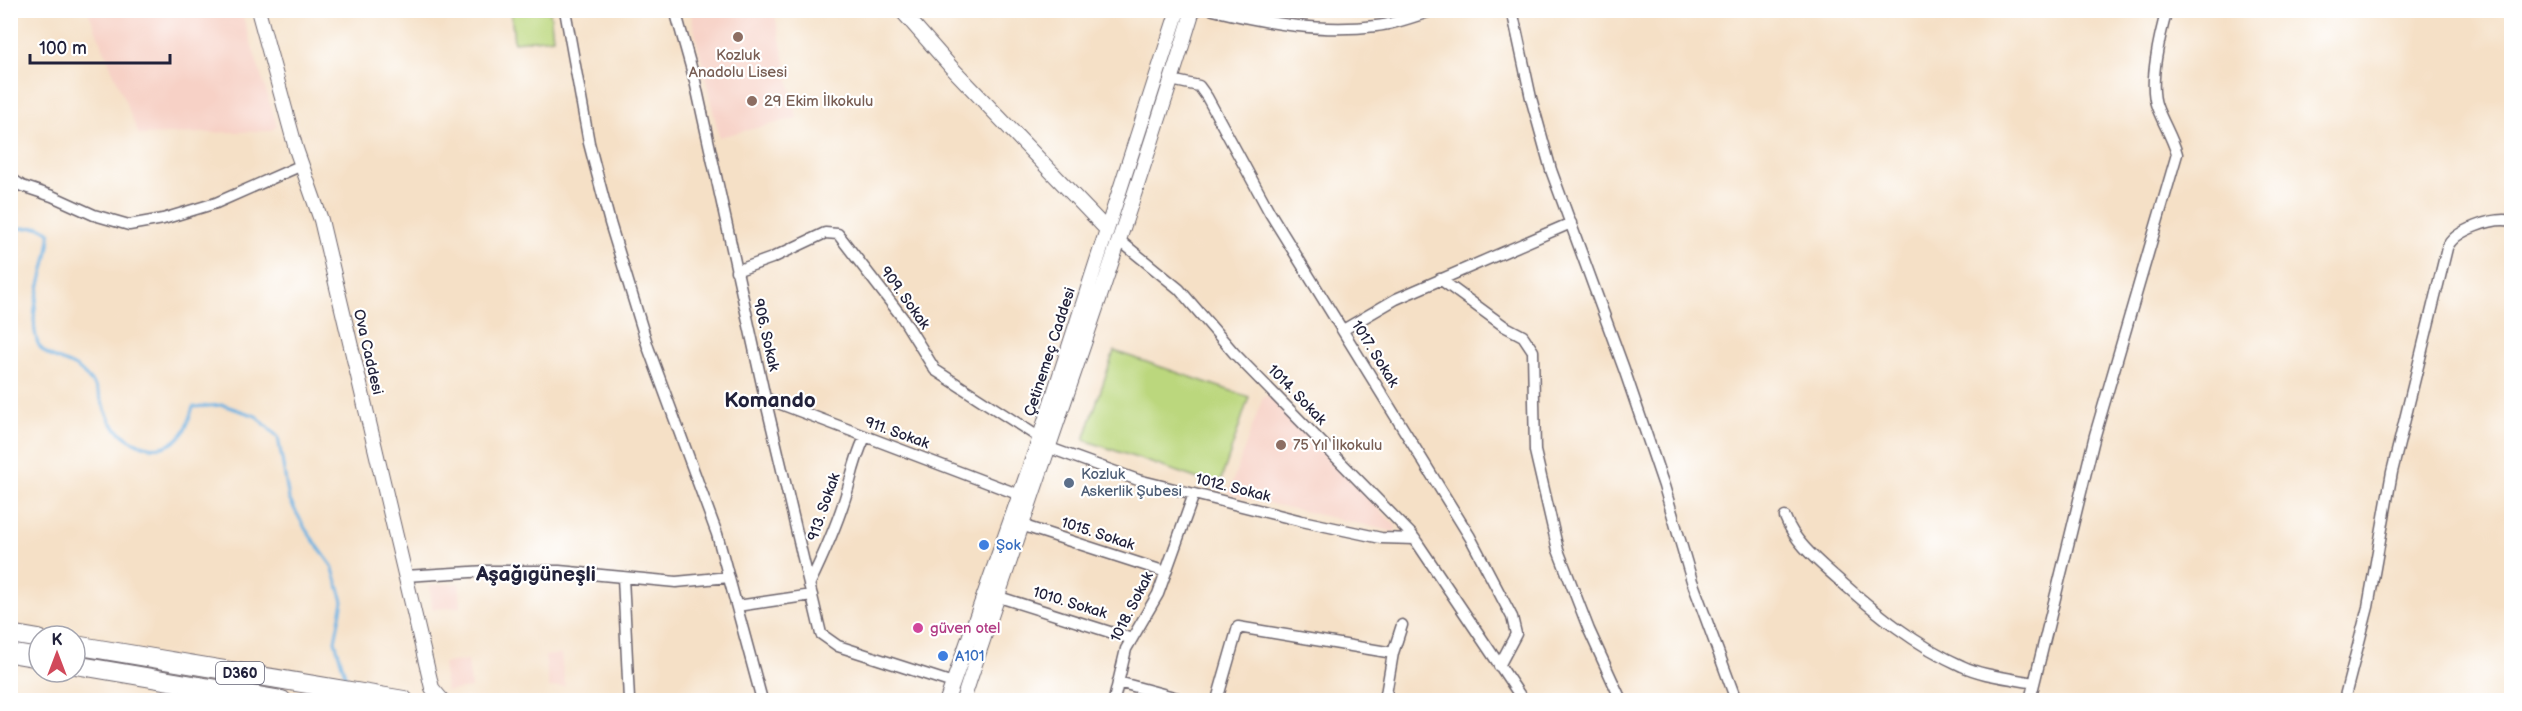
<svg xmlns="http://www.w3.org/2000/svg" width="2522" height="711" font-family="'Balsamiq Sans',sans-serif">
<style>
.built{fill:#f7d1c6}
.green{fill:#bbd77d;stroke:#6e7c5c;stroke-width:1.5}
.lines{fill:none;stroke-linecap:round;stroke-linejoin:round}
.stream{stroke:#6bb0e1;stroke-width:3}
.street-casing{stroke:#6c646c;stroke-width:13}
.secondary-casing{stroke:#6c646c;stroke-width:16}
.highway-casing{stroke:#6c646c;stroke-width:20}
.street{stroke:#fff;stroke-width:10}
.secondary{stroke:#fff;stroke-width:14}
.highway{stroke:#fff;stroke-width:18}
.education-dot{fill:#8d6e63;stroke:#fff;stroke-width:2}
.service-dot{fill:#5c6f8a;stroke:#fff;stroke-width:2}
.shop-dot{fill:#3f7fe0;stroke:#fff;stroke-width:2}
.hotel-dot{fill:#d1479c;stroke:#fff;stroke-width:2}
.labels{text-anchor:middle;dominant-baseline:central;stroke-width:4.5;stroke-linejoin:round;paint-order:stroke}
.shield{fill:#fff;stroke:#646476;stroke-width:1.5}
.shield-label{font-size:14px;font-weight:bold;fill:#22223b}
.education-label{font-size:15px;fill:#785e54;stroke:#fff;text-anchor:start}
.street-label{font-size:15px;fill:#22223b;stroke:#fff}
.service-label{font-size:15px;fill:#4e5e75;stroke:#fff;text-anchor:start}
.shop-label{font-size:15px;fill:#366cbe;stroke:#fff;text-anchor:start}
.hotel-label{font-size:15px;fill:#b23c85;stroke:#fff;text-anchor:start}
.district-label{font-size:21px;font-weight:bold;fill:#22223b;stroke:#fff}
</style>
<rect width="100%" height="100%" fill="#fff"/>
<filter id="ink" filterUnits="userSpaceOnUse"><feTurbulence type="fractalNoise" baseFrequency=".0167" numOctaves="2"/><feDisplacementMap in="SourceGraphic" scale="12" xChannelSelector="R" yChannelSelector="G"/><feConvolveMatrix kernelMatrix="1 2 1 2 8 2 1 2 1" color-interpolation-filters="sRGB"/></filter>
<filter id="wash" filterUnits="userSpaceOnUse"><feTurbulence type="fractalNoise" baseFrequency=".008" numOctaves="4" result="noise"/><feDisplacementMap in="SourceGraphic" scale="24" xChannelSelector="R" yChannelSelector="G"/><feGaussianBlur stdDeviation="1.35" result="paint"/><feColorMatrix in="noise" values="0 0 0 0 0 0 0 0 0 0 0 0 0 0 0 0 0 1.4 0 .05"/><feComposite in="paint" operator="in"/></filter>
<g filter="url(#wash)">
<rect width="100%" height="100%" fill="#f5e0c6"/>
<path class="built" d="M88,11H241L277,126L270,131L139,135Z
M690,11H774L797,118L719,137Z
M1268,396L1396,526L1395,532L1228,494L1263,397Z
M459,583L461,607L432,609L430,585Z
M561,654L565,686L549,688L545,656Z
M468,660L471,688L446,691L443,663Z"/>
<path class="green" d="M511,11H550L553,38L514,42Z
M1114,351L1249,397L1219,486L1084,440Z"/>
<g class="lines">
<path class="stream" d="M10,229L40,227L50,233C50,269 26,304 37,341C43,360 70,360 81,371C87,377 95,384 98,392C103,402 106,416 113,425C131,446 163,459 183,433C188,426 190,415 193,407L223,405L256,416L278,437L289,499L306,530L332,566L343,601L335,641L348,685"/>
</g>
</g>
<g filter="url(#ink)">
<g class="lines">
<g class="street-casing">
<path id="street" d="M565,10L589,143L610,223L648,347L717,534L762,700
M675,10L695,81L765,398L821,634L838,646L953,683
M1213,10C1265,23 1322,33 1376,26C1395,24 1416,16 1434,10
M1512,10L1531,98L1551,170L1624,369L1664,486L1692,581L1736,700
M1171,80L1199,86L1207,97L1270,213L1470,537L1512,617L1516,634L1499,666
M10,178L22,186L52,196L94,215L129,225L163,219L216,203L302,165
M1119,240L1179,289L1234,353L1412,535L1523,700
M736,271L772,258L825,233L838,234L902,317L935,370L1040,438
M1440,279L1504,326L1523,336L1533,351L1535,451L1558,550L1589,630L1621,700
M1343,330L1396,299L1571,223
M765,398L1020,495
M1047,447L1138,480L1302,521L1381,538L1415,539
M1785,517C1795,543 1818,561 1838,579C1876,613 1915,645 1962,666C1983,676 2011,678 2034,683
M1021,525L1166,572
M405,576L487,571H559L676,582L729,577
M623,577L629,700
M809,585C825,552 841,516 850,481C854,465 858,452 865,437
M999,597L1132,639
M737,606L812,595
M1118,682L1185,700
M1114,700L1126,649L1158,594L1194,494
M1217,700L1238,627L1393,653
M1385,700L1393,653L1402,625
M2030,700L2095,435L2177,154C2172,137 2163,123 2157,107C2148,84 2160,34 2167,10
M2344,700L2368,607L2392,472L2447,248C2454,230 2494,217 2512,221"/>
</g>
<g class="secondary-casing">
<path id="secondary" d="M258,10L296,149L321,220L432,688L442,700
M901,10L951,67L1107,230
M947,700L1037,446L1178,10
M963,700C1039,470 1122,242 1193,10"/>
</g>
<g class="highway-casing">
<path id="highway" d="M10,634L39,639
M75,645L404,700
M10,653L39,658
M75,665L282,700"/>
</g>
<use href="#street" class="street"/>
<use href="#secondary" class="secondary"/>
<use href="#highway" class="highway"/>
</g>
</g>
<g class="education-dot">
<circle cx="738" cy="37" r="6"/>
<circle cx="752" cy="101" r="6"/>
<circle cx="1281" cy="445" r="6"/>
</g>
<circle class="service-dot" cx="1069" cy="483" r="6"/>
<g class="shop-dot">
<circle cx="984" cy="545" r="6"/>
<circle cx="943" cy="656" r="6"/>
</g>
<circle class="hotel-dot" cx="918" cy="628" r="6"/>
<g class="labels">
<rect class="shield" x="216" y="662" width="48" height="22" rx="4.5"/>
<g class="shield-label">
<text x="240" y="673">D360</text>
</g>
<g class="education-label">
<text x="738" y="55" text-anchor="middle">Kozluk<tspan x="738" dy="17">Anadolu Lisesi</tspan></text>
<text x="764" y="101">29 Ekim İlkokulu</text>
<text x="1293" y="445">75 Yıl İlkokulu</text>
</g>
<g class="street-label">
<text transform="translate(905 298) rotate(54)">909. Sokak</text>
<text transform="translate(766 335) rotate(77)">906. Sokak</text>
<text transform="translate(368 352) rotate(77)">Ova Caddesi</text>
<text transform="translate(1050 352) rotate(-72)">Çetinemeç Caddesi</text>
<text transform="translate(1375 354) rotate(58)">1017. Sokak</text>
<text transform="translate(1297 395) rotate(46)">1014. Sokak</text>
<text transform="translate(897 433) rotate(20)">911. Sokak</text>
<text transform="translate(1233 488) rotate(14)">1012. Sokak</text>
<text transform="translate(824 507) rotate(-71)">913. Sokak</text>
<text transform="translate(1098 534) rotate(18)">1015. Sokak</text>
<text transform="translate(1070 603) rotate(17)">1010. Sokak</text>
<text transform="translate(1132 607) rotate(-63)">1018. Sokak</text>
</g>
<g class="service-label">
<text x="1081" y="474">Kozluk<tspan x="1081" dy="17">Askerlik Şubesi</tspan></text>
</g>
<g class="shop-label">
<text x="996" y="545">Şok</text>
<text x="955" y="656">A101</text>
</g>
<g class="hotel-label">
<text x="930" y="628">güven otel</text>
</g>
<g class="district-label">
<text x="770" y="400">Komando</text>
<text x="536" y="574">Aşağıgüneşli</text>
</g>
</g>
<rect width="2522" height="711" fill="none" stroke="#fff" stroke-width="36"/>
<g transform="translate(57 654)"><circle r="28" fill="#ffffff" stroke="#a7a7b1" stroke-width="1.5"/>
<path d="M0-4.5L10 22L0 15L-10 22Z" fill="#d1495b"/>
<text y="-9" font-size="16" font-weight="bold" text-anchor="middle" fill="#22223b">K</text>
</g>
<path d="M30 54v9h140v-9" fill="none" stroke="#22223b" stroke-width="3"/>
<text x="39" y="54" font-size="18" fill="#22223b" stroke="#ffffff" stroke-width="4.5" paint-order="stroke">100 m</text>
</svg>
